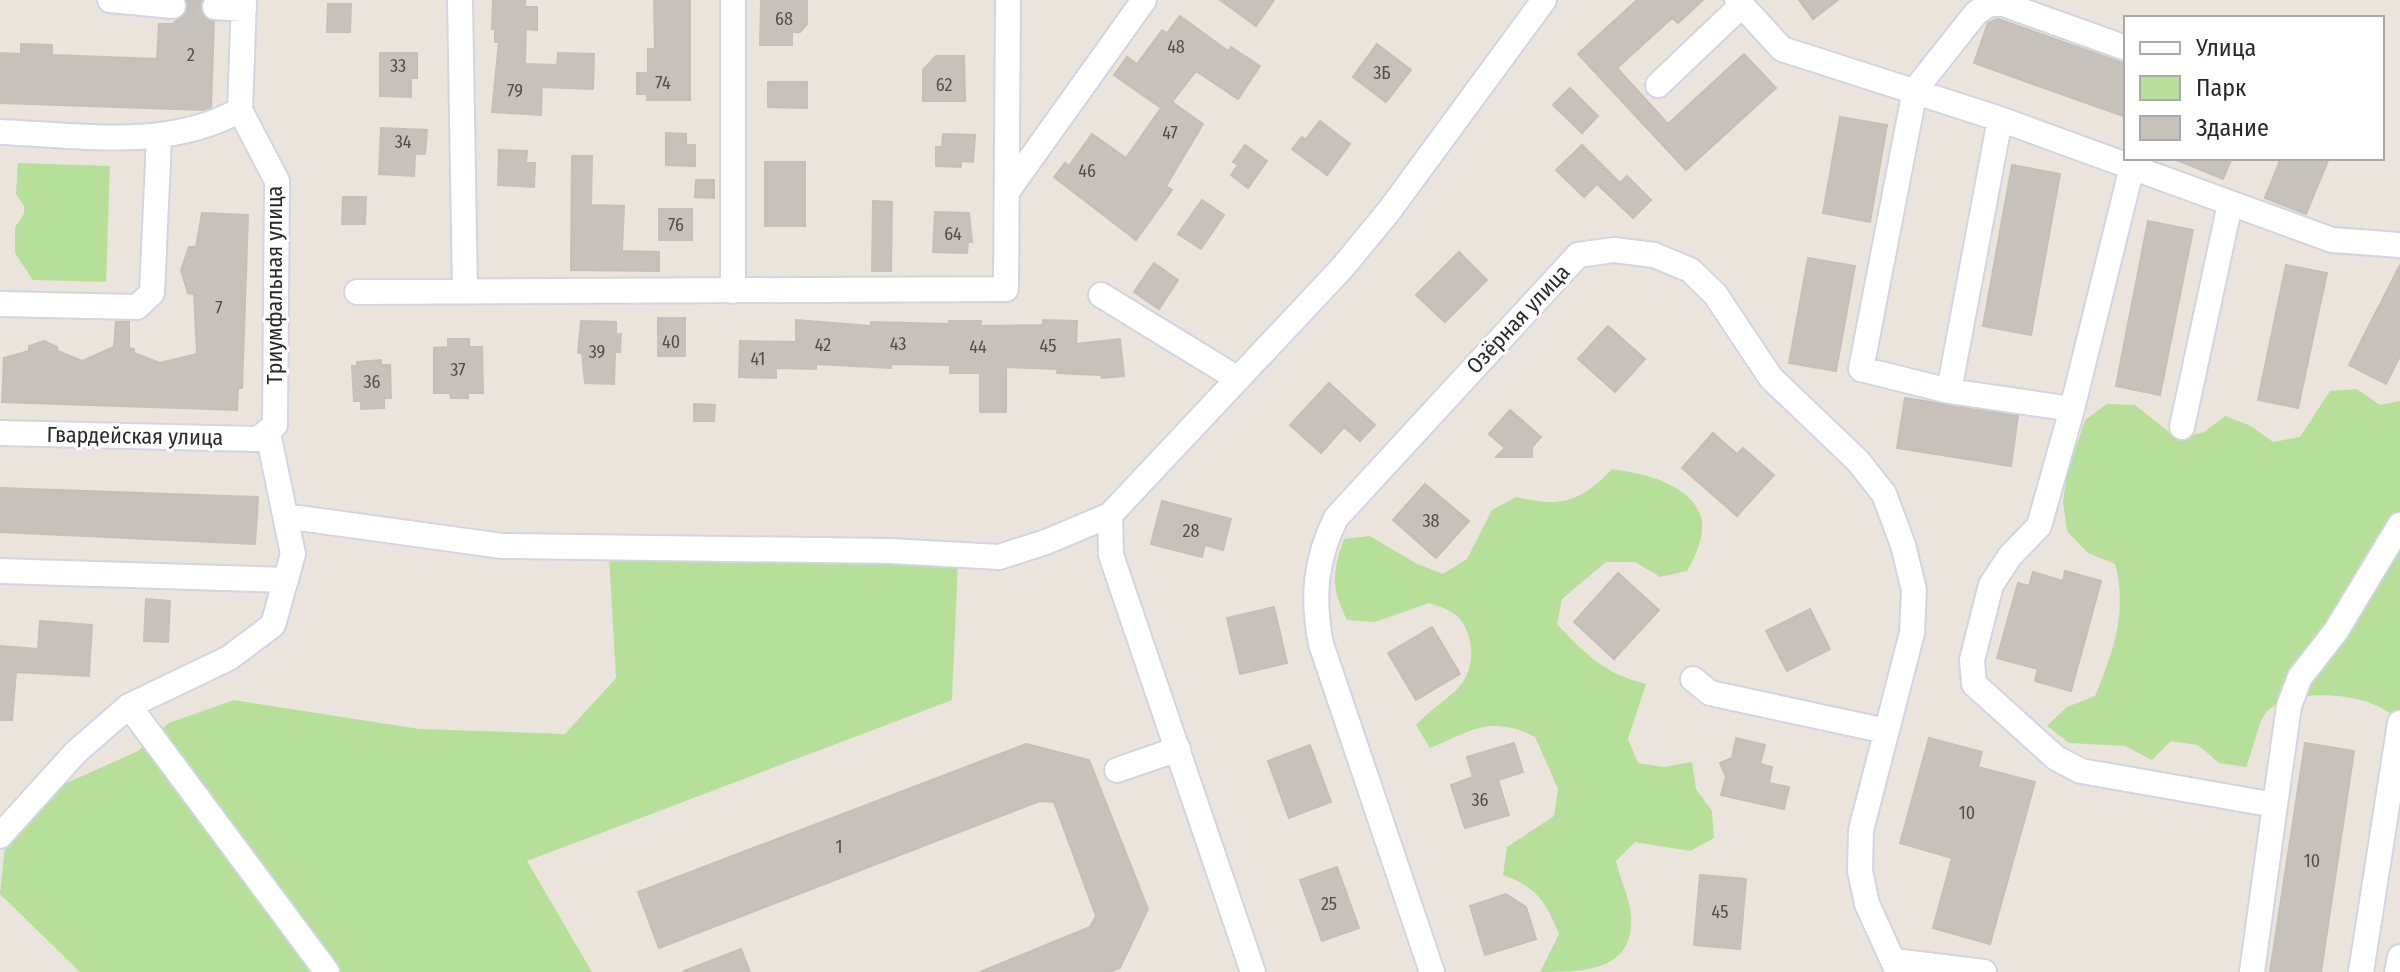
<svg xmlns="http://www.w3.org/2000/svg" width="2400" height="972" font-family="'Fira Sans Condensed',sans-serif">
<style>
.green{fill:#b6df9a}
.building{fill:#c6c1bb;stroke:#c6bfb6;stroke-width:2}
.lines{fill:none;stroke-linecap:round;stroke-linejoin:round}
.minor-tunnel{stroke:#c4bfb8;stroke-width:24;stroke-dasharray:24 12;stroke-linecap:butt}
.minor-casing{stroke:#d1d5e2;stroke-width:28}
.minor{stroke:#fff;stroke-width:24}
.labels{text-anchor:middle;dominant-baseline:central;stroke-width:6;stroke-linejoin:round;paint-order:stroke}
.number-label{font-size:18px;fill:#504f4e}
.street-label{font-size:22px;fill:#292929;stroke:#fff}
</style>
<rect width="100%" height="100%" fill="#ebe4dc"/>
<path class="green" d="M18,163L110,166L106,282L33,280L15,253V227L24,214V206L16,194Z
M2357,389L2380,405L2400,401V725C2384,692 2289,684 2265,714C2258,724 2252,754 2246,767L2219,763L2198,745L2171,741L2152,760L2125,746L2069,743L2047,726L2067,707L2095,696C2113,652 2128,612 2115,564L2088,553L2067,531L2063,502L2067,474L2085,420L2107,404L2135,405L2178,439L2204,432L2225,416L2251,426L2273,442L2300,437L2330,391Z
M1612,469C1641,473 1691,483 1701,517C1706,535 1695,556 1687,571L1660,577L1635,562H1606L1562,599L1557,624C1585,654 1605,674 1646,684L1628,739L1638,763L1664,767L1692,762L1696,789L1712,811L1714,838L1690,851L1635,842L1616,861C1620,879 1630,899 1631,916C1635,972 1582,972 1540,972L1559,934C1545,901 1538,888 1503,875L1507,847L1554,816L1558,789L1535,737C1489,714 1473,731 1430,748L1416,725C1429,711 1442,703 1455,691C1476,673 1476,636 1458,617C1451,610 1438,606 1429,603L1375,622L1347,620C1331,587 1332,574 1344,539L1370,536L1417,564L1443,574L1467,559L1492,510L1516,497C1560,508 1581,502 1612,469Z
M609,556L958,561L952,700L527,861L592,972H80L0,894L9,809L138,751L169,723L234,700L419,729L565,734L616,678Z"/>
<path class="building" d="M187,0H202V14L214,22L211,107L203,110L0,103V53L21,54V44L52,45V55L157,59L159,24H172L185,15Z
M493,0L525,1V7H537V30L526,29L525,64L557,65L558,53L594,54L593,89L542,87L541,115L492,112L499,42H495V29H492Z
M654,0H690V100H647V94H637V73H648V49H655Z
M761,0H807V24L800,32H792V45H760Z
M1220,0H1274L1256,26Z
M1637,0H1703L1678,23L1672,18L1617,68L1668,124L1744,54L1776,88L1686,170L1578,54Z
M1799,0H1838L1813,19Z
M328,4H351L350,32H327Z
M1180,16L1228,51L1231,47L1260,66L1238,99L1196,71L1172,102L1203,124L1166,186L1172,190L1136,240L1054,177L1065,163L1069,166L1092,134L1126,158L1161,108L1114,75L1127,57L1137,64L1162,30L1167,33Z
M1998,19L2126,64V117L1974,63L1988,23Z
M1377,44L1411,70L1386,102L1353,77Z
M380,53H417V78H411V97L380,96Z
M936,56H964L965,101H923V70Z
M768,82H807V108L768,107Z
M1570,88L1598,116L1582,133L1553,105Z
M1840,117L1887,125L1870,222L1823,213Z
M1320,121L1350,144L1327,175L1292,149L1302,137L1305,140Z
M381,128L427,130L425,154H415L414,176L379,174Z
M666,133L686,134V145H695V166L666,165Z
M943,134L975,135L973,162L961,161V167L936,166V147H942Z
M1245,145L1267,161L1248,188L1231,175L1238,165L1233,162Z
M1582,145L1620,183L1627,176L1651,200L1633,218L1597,184L1584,197L1556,170Z
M499,150L527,151L526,163H535L534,187L498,185Z
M572,156H592L591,205L624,206L622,251L659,252V271L571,270Z
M2172,158H2232L2223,179Z
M2281,158H2329L2306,214L2265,198Z
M765,162H805V226H765Z
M2012,165L2060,174L2031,335L1983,326Z
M696,180H714V198L695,197Z
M343,197H366L365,224H342Z
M1202,200L1224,215L1201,249L1178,234Z
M873,201L892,202L891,271H872Z
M659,209H692V240H659Z
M935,212L969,213L972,242H968L967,253L933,252Z
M202,213L248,215L242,388H238L237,410L2,402L4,358L29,351V346L44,341L57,347L58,351L82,361L114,347L116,322H129V348L134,349V353L160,363L197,354L194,294L188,293L181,270L189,247H196Z
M2148,221L2193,230L2160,395L2116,386Z
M1459,252L1487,280L1445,322L1416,295Z
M1808,258L1855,266L1836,371L1789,363Z
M1154,263L1178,280L1159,309L1134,292Z
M2286,265L2327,273L2298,408L2258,400Z
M2400,265V356L2386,384L2349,365Z
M658,318H685V356H658Z
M796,320L871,326V322L949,324V321H981V326L1043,325V320L1077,321L1076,344L1120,339L1124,376L1102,378L1101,375L1057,373L1058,369L1006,367V412H980V373H950V365L891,364V368L816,364V369L776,368V378L739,377L740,341L796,342Z
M581,321L616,322V334H621L620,352H615L614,384L585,383L582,353H578Z
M1608,326L1645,359L1615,392L1578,359Z
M448,339H469V347H482L483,393H468V398H451L450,393H434V348L448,347Z
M381,360V365H390L391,398H384V408L361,409V401H354L352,366H357V362Z
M1329,383L1375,425L1360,441L1344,427L1321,453L1290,425Z
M1905,398L2018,416L2011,466L1897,448Z
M694,404L715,405L714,421H694Z
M1510,410L1541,437L1532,447V457H1496L1505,448L1489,434Z
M1713,433L1737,454L1743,448L1774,475L1737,516L1682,468Z
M1425,484L1469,521L1436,558L1393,520Z
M0,488L258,497L255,544L0,532Z
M1162,501L1231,519L1223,550L1205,545L1202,557L1151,544Z
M2065,571L2101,581L2071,691L2035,681L2038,669L1997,658L2018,583L2029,586L2033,572L2063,581Z
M1618,573L1659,610L1614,659L1574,622Z
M146,599L170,601L168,642L144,641Z
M1274,607L1287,663L1240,674L1227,618Z
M1810,609L1830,649L1787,671L1766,631Z
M40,621L92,625L89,676L16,672L12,720H0V646L38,649Z
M1432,627L1460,674L1416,700L1388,653Z
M1736,738L1765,745L1760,764L1772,767L1769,783L1789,787L1784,809L1721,795L1726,777L1720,763L1732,758Z
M1929,738L1982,752L1978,767L2035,782L1990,944L1933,928L1952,858L1900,843Z
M1514,743L1523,772L1498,780L1509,815L1465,828L1451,785L1473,777L1467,757Z
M2305,743L2354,751L2321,972H2270Z
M1026,744L1089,760L1148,909L1120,968L1109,972H980L1090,927L1096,916L1054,802L1040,801L659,948L638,892Z
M1310,745L1331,802L1289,818L1268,761Z
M1337,867L1359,928L1322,941L1300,880Z
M1700,875L1746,879L1740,949L1694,945Z
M1506,894L1526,907L1536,939L1485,955L1470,906Z
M741,949L750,972H684V971Z"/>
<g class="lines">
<path class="minor-tunnel" d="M173,6L215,7"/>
<g class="minor-casing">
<path id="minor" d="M110,0L173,6
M460,0L465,291
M1737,0L1782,49L2000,119L2332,240L2400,245
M215,7L244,9
M1658,85L1742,5
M2000,119L1949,391L1861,369L1915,90L1976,13L1988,5L2001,3L2126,48
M0,132C81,135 167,151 240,110
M1009,189L1144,0
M733,291V0
M357,292L1006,289L1008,0
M1101,295L1238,379
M0,304L137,307L152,293L159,138
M1949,391L2072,409L2132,167
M2072,409L2039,526L2010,556L1991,585L1972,660L1974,684L2056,758L2081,771L2275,805L2289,706L2300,677L2336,631L2400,525
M2182,427L2230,204
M0,433L258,439L275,425L277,181L240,110L244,0
M1110,515L1111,555L1253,972
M285,516L502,546L890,551L999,557L1046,542L1110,515L1342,268L1389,211L1544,0
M0,571L286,580
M1693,679L1710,693L1886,731
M129,706L327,972
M1117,770L1178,749
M0,836L76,752L129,706L229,658L273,625L293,554L268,433
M1894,961L1984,972
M1432,972L1321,644C1312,598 1315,560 1336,518L1578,255L1614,250L1654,255L1690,270L1715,294L1771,378L1858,461L1884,494L1903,545L1914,590L1912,633L1861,830L1860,871L1867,904L1898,972
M2252,972L2275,805
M2361,972L2400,723
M2397,972L2400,957"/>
</g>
<use href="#minor" class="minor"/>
</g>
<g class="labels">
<g class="number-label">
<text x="784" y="19">68</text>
<text x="1176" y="47">48</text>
<text x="191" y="55">2</text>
<text x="398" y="66">33</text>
<text x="1382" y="73">3Б</text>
<text x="663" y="83">74</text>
<text x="944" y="85">62</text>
<text x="515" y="91">79</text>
<text x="1170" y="133">47</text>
<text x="403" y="142">34</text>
<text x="1087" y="171">46</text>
<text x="676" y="225">76</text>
<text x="953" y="234">64</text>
<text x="219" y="308">7</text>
<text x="671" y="342">40</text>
<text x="898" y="344">43</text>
<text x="823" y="345">42</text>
<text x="1048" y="346">45</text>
<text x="978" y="347">44</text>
<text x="597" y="352">39</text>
<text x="758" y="359">41</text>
<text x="458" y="370">37</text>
<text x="372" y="382">36</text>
<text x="1431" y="521">38</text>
<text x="1191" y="531">28</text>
<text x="1480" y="800">36</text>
<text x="1967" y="813">10</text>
<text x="839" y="847">1</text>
<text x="2312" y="861">10</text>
<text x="1329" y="904">25</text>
<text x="1720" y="912">45</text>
</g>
<g class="street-label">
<text transform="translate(274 285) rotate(-90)">Триумфальная улица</text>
<text transform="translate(1518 319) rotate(-47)">Озёрная улица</text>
<text transform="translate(135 436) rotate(1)">Гвардейская улица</text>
</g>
</g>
<rect x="2124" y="16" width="260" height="144" fill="#ffffff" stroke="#a9a9a9" stroke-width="2"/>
<rect x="2140" y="42" width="40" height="12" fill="#ffffff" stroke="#a9a9a9" stroke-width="2"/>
<text x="2196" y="56" font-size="24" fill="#292929">Улица</text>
<rect x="2140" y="76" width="40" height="24" fill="#b6df9a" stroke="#a9a9a9" stroke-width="2"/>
<text x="2196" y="96" font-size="24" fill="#292929">Парк</text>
<rect x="2140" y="116" width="40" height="24" fill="#c6c1bb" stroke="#a9a9a9" stroke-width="2"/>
<text x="2196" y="136" font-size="24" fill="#292929">Здание</text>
</svg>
